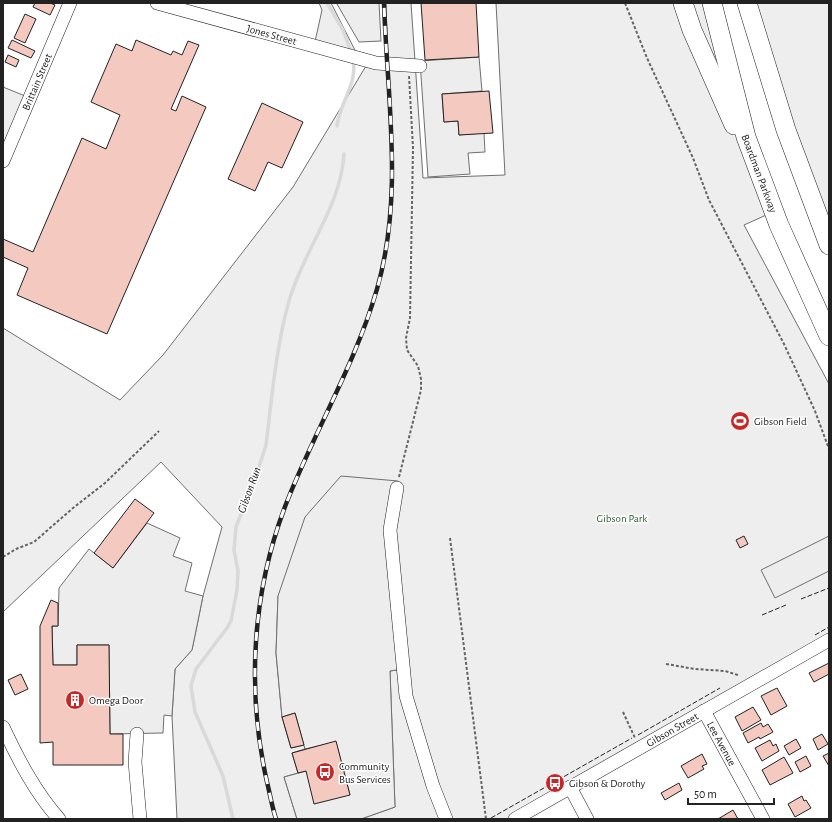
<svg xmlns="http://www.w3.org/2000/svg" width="832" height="822" font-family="'Alegreya Sans',sans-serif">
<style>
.green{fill:#eee;stroke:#6f6f6f}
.parking{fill:#ededed;stroke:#6f6f6f}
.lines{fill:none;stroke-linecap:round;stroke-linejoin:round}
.stream{stroke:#d9d9d9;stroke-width:3.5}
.building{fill:#f3c9c0;stroke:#222}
.minor-casing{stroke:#222;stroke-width:14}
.highway-casing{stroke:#222;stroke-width:20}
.path{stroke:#646464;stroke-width:2;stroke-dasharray:3 2;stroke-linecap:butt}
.minor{stroke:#fff;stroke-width:13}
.highway{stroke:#fff;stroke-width:19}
.rail-casing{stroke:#222;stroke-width:4.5}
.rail{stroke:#fff;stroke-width:3;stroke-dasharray:9;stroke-linecap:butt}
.fence{stroke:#222;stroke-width:1;stroke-dasharray:5 2;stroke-linecap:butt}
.labels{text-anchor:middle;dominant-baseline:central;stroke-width:3;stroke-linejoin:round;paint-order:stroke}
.street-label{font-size:11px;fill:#222;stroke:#fff}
.poi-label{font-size:11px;fill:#222;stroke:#fff;text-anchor:start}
.park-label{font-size:11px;fill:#2f5e38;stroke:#fff}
.water-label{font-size:12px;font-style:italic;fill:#222;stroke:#fff}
</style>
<rect width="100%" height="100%" fill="#fff"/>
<path class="green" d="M319,3H331L359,58L314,46L322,10Z
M386,3H411L423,178L505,175L496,3H712L773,212L744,225L829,384V640L515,819H361L395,807L390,671L403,669L278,596L276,653L282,717L291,748L304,745L305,749L292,753L298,773L284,777L297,819H177L172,716L175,669L192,650L203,596L222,527L161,462L3,612V328L120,400L163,355L293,187L369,61L388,65Z
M747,3H829V245Z
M3,87L30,98L3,161Z"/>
<path class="parking" d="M339,3H379L381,41L359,42L337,4Z
M479,57L482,91L442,94L444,122L458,121L459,135L484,133L485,152L468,153L470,174L428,177L420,61Z
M341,476L398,481L390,530L403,669L390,671L395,807L361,819H297L284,777L306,771L350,795L336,742L305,749L295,713L282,717L276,653L278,596L305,517Z
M147,523L180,538L173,556L192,563L185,591L203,596L192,650L175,669L172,716L164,715L163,733L110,734L109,645H77V665H53L52,626H58L59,588L89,549L113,568Z
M829,536V571L775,598L761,570Z"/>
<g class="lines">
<path class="stream" d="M327,3L343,30L351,52
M337,126C339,104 358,84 353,60
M233,819L223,776L195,712L191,686L196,669L227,628L231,621L237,590L238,571L234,550L236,527L259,467L266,445C272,397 276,347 289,301C303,251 341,207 344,154"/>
</g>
<path class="building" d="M35,3H50L55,5L50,15L33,7Z
M421,3H476L479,57L425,60Z
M25,14L36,19L25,43L14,38Z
M12,40L35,51L31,58L8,48Z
M136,40L171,55L173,51L182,55L188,41L199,45L171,109L176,111L182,96L206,107L107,334L17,295L28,268L3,257V239L33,252L82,138L106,149L120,115L91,102L116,44L132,51Z
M8,55L19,60L16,67L5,62Z
M489,91L493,133L459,135L458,121L444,122L442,94Z
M262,103L303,122L282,168L268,162L255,191L228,179Z
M135,499L154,513L113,568L94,553Z
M744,536L748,544L740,548L736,540Z
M51,600L58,603V626H52L53,665H77V645H109L110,734H123V765H53V742L40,743V626Z
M829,663V674L814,682L809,673Z
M21,674L28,689L15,695L8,680Z
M777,688L787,706L771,715L761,696Z
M753,707L761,720L742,731L735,717Z
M295,713L304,745L291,748L282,717Z
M761,723L763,727L768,724L773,732L760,739L759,737L748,743L743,733Z
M822,734L828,744L818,750L813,739Z
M796,739L801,748L789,755L784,746Z
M770,740L773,746L776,744L779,751L762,761L755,748Z
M336,741L350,795L314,804L306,771L298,773L292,753Z
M829,753V766L823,756Z
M702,754L707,764L702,766L704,769L688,778L681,766Z
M806,756L811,766L800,772L795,762Z
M784,757L793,773L770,785L762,770Z
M679,783L682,790L665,800L661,793Z
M802,796L804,801L806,800L811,808L795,817L788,804Z
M733,810L738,819H718Z"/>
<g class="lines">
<g class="minor-casing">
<g id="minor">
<path id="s1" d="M157,3L376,63L420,66"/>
<path id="s2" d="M3,161L70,3"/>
<path d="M397,488L390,530L406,696L433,786L446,819"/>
<path id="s3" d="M704,711L763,819"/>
<path d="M3,727C18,759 35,792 59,819"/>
<path d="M137,734L135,762L140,819"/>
<path d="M570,787L587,819"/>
<path id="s4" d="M515,819L829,640"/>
</g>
</g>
<g class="highway-casing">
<g id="highway">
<path d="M683,3L692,30L734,125"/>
<path id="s5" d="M712,3L746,137L779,225L829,336"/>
<path d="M747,3L786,130L829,245"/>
</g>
</g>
<path class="path" d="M625,3L647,58L693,158L709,200L784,344L815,411L829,449
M399,477L421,390V379L418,366L407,350L406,338L410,318L413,148L409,76
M450,538L486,819
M3,557L16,549L34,542L73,508L105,483L159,431
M666,664L695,669L725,671L738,675
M623,712L635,738"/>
<use href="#minor" class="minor"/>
<use href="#highway" class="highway"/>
<g class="rail-casing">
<path id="rail" d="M276,819C272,807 270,794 267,782C246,689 252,589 288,499C316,429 356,362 377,289C404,196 387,98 384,3"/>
</g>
<use href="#rail" class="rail"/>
<path class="fence" d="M801,599L829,588
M762,615L786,605
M815,635L829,627
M638,735L720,688
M491,818L632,738"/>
</g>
<defs>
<g id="stadium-disc" transform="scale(1)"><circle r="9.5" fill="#c62828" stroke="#fff"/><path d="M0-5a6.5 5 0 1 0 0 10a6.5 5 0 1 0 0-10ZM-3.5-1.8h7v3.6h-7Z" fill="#fff"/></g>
<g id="building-disc" transform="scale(1)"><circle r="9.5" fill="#c62828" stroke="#fff"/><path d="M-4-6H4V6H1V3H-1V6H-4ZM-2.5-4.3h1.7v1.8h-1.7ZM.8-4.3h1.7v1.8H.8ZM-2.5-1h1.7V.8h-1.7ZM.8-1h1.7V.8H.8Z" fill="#fff"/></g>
<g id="bus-disc" transform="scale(1)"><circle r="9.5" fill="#c62828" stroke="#fff"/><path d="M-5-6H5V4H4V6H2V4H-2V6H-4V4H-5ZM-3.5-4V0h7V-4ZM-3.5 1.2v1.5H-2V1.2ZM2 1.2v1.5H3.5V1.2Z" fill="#fff"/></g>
</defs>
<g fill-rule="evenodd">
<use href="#stadium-disc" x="740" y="421"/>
<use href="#building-disc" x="75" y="700"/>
<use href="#bus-disc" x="325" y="772"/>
<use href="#bus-disc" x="555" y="783"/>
</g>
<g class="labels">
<g class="street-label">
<text stroke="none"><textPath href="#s1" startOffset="119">Jones Street</textPath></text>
<text stroke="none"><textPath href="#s2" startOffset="86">Brittain Street</textPath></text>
<text stroke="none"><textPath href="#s5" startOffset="177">Boardman Parkway</textPath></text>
<text stroke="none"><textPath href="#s4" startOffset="181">Gibson Street</textPath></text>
<text stroke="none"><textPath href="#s3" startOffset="37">Lee Avenue</textPath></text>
</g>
<g class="poi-label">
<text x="754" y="421">Gibson Field</text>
<text x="89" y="700">Omega Door</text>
<text x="339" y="766">Community<tspan x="339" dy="13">Bus Services</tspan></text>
<text x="569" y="783">Gibson &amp; Dorothy</text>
</g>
<g class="park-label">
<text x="622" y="518">Gibson Park</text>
</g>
<g class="water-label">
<text transform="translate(249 490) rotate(-70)">Gibson Run</text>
</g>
</g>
<rect width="832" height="822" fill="none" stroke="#222222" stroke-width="8"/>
<path d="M688 798v6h86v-6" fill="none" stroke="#222222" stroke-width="2"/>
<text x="694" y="798" font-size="12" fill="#222222" stroke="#ffffff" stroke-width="3" paint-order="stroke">50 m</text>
</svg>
